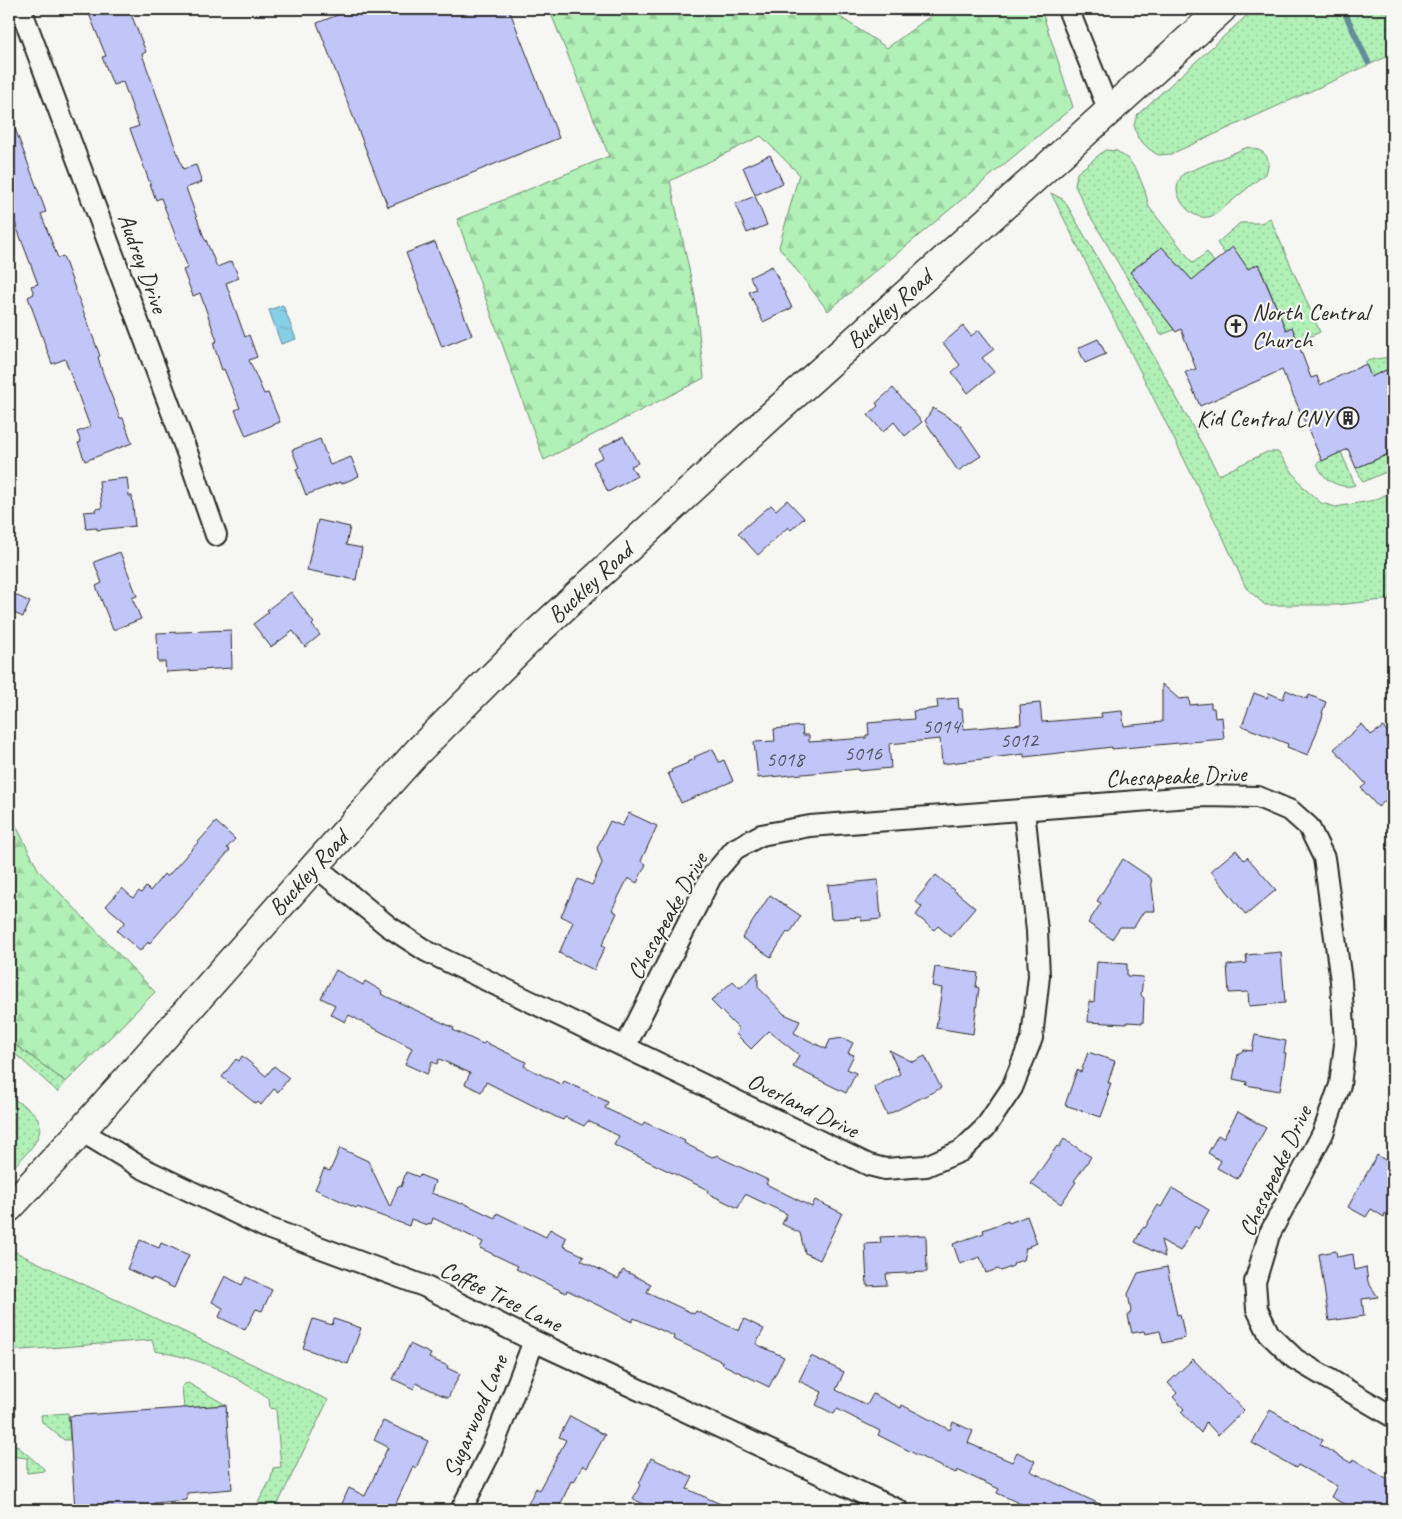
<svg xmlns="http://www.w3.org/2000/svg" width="1402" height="1519" font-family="Caveat,sans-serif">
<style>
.grass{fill:url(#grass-dots);stroke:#6e8e71}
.forest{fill:url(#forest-firs);stroke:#6e8e71}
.water{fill:url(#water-ripples);stroke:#628d9b}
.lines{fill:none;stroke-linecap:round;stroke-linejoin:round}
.stream{stroke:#628d9b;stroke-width:6}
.building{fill:#c1c5f7;stroke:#2b2b2b}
.street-casing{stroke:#2b2b2b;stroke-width:24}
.secondary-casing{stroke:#2b2b2b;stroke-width:31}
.street{stroke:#f6f6f2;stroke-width:20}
.secondary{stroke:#f6f6f2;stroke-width:28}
.labels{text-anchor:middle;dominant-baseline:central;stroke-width:4.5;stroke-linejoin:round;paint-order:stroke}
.number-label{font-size:21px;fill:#50525e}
.street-label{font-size:24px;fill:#2b2b2b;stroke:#f6f6f2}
.poi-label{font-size:24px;fill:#2b2b2b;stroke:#f6f6f2;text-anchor:start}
</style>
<defs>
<pattern id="grass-dots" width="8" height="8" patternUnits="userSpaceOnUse" patternTransform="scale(1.25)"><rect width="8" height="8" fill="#b1f0b7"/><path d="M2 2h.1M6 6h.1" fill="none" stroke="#98ce9e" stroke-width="1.8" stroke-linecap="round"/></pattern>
<pattern id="forest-firs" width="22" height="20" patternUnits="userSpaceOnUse" patternTransform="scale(1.25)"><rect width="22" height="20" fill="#b1f0b7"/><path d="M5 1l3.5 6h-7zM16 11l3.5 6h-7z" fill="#98ce9e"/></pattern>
<pattern id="water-ripples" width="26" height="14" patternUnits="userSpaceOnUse" patternTransform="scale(1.25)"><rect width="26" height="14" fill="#86cfe6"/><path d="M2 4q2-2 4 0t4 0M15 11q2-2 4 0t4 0" fill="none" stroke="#74b2c5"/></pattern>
</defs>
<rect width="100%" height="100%" fill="#f6f6f2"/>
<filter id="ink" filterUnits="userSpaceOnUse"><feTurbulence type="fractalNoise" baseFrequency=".02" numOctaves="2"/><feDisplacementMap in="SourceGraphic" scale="10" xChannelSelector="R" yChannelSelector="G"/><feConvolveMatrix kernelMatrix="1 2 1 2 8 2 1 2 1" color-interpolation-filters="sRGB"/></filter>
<g filter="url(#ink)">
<path class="grass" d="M1254,9H1393V54L1171,154L1158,155L1149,149L1138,138L1134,125L1137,115Z
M1248,147C1263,150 1273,156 1266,173L1216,214C1213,215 1211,217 1208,217C1193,220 1177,202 1177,188C1178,182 1180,178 1183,174Z
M1105,150L1117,151L1128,159L1137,171L1145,191L1149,207L1193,263L1207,252L1214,262L1205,269L1207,273L1194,282L1162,247L1131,271L1174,330L1161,335L1089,214L1075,186L1077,173Z
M1051,193L1064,200L1147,344L1219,475L1267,452H1278L1304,488L1321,503L1336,507L1375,500L1393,491V599L1336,605H1265L1246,588L1222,535Z
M1270,218L1320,332L1298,342L1292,327L1286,330L1259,264L1248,269L1233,247L1225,254L1217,243L1240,223H1261Z
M1393,356V387L1386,370L1371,377L1365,362C1373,358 1384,359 1393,356Z
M1341,452L1355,485C1346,489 1332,484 1325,477C1321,473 1319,468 1317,463Z
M1392,453L1393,469L1363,482L1356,468Z
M9,1040L66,1082L58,1092L13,1052L9,1050Z
M9,1097C17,1100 22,1105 29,1109C57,1130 24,1155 9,1172Z
M9,1249L328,1400L275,1510H254L271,1479L273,1468L281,1467L276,1409L270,1408L269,1399C246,1384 223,1369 197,1361C183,1356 169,1354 155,1351L152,1340L9,1351Z
M188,1383L226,1405L184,1408L182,1387L185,1384Z
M68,1413L70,1440H64L42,1422L41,1415Z
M9,1439L44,1469V1471L27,1473V1458L9,1456Z"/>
<path class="forest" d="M549,9H828L887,48L940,9H1041L1073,107L828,311L779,247L799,174L761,136L670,181L695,297L704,378L544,460L457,219L609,156Z
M9,812L39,871L155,992L66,1082L9,1040Z"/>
<path class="water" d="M283,305L296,339L281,344L269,310Z"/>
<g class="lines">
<path class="stream" d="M1343,9L1368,62"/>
</g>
<path class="building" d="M87,9H129L146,52L142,54L183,169L196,165L202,182L186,188L205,240H206L217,267L232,261L239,278L226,283L245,337L249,335L257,357L249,360L264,394L268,393L280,422L246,436L235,410L240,408L224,369L222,370L213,343L217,341L200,293L193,296L183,270L188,268L161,198L156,200L130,129L139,126L123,82L113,85L102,57L106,56Z
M353,9H509L559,138L388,207L317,23Z
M10,115L46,212L41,214L58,258L63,256L100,356L98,357L103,374L120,418H123L132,443L85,461L78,443L81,442L77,432L90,427L65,359L52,364L28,297L34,294L31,286L38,284L9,207Z
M770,155L783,183L755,195L743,167Z
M755,196L767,225L747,233L735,204Z
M435,242L472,335L442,347L406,253Z
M1162,247L1192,280L1233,247L1248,269L1258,264L1286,330L1292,327L1311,378L1317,376L1320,385L1366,364L1371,377L1386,370L1393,387V452L1356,468L1348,449L1322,461L1282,370L1200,406L1185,372L1196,369L1181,329L1176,332L1130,272Z
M772,266L792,308L763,322L749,292L756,289L750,277Z
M963,326L971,336L979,330L994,349L982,358L994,372L968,393L952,372L960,365L943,343Z
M1098,339L1106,354L1085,363L1078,348Z
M893,388L922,422L905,436L894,422L883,432L868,415L878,406L876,403Z
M933,408L959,424L981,456L958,471L925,421Z
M623,436L638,463L631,466L637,476L608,492L593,462L603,457L599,449Z
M320,439L330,465L351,457L359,476L341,484L340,482L306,495L296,469L299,468L292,450Z
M127,478L129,496H132L135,526L97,530V528L86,529L84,512L96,511L95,509L102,508L99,481Z
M787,500L804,518L791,530L788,527L758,555L738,533L771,505L776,510Z
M318,520L350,527L346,545L362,548L356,580L307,570Z
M120,552L137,596L132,598L141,619L113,630L96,586L102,583L94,562Z
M9,592L30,602L23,617L9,611Z
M291,592L314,623L312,625L320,635L305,647L293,631L271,647L253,624L269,612L267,610Z
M231,630L232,668L166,672L165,662H158L157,633Z
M1162,684L1179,699L1189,698L1190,705L1211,703V708H1214L1215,718L1222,717L1224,739L1112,749V747L1024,757V754L942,764L940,739L889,744L891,768L859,771V769L758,778L754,742L775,741L774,729L802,726L803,735H809V742L866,738V735H869L868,723L914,719L913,711L938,708L937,700L958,698L959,709H962L964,729L1021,724L1020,705L1040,703L1042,722L1102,717L1101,713L1122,711L1124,726L1162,722Z
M1286,690L1307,699L1309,695L1326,702L1322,713H1323L1322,718L1308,755L1287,747L1288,744L1242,726L1254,693L1267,698L1269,693L1283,699Z
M1362,724L1371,735L1383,727L1393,738V794L1378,807L1361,788L1366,784L1334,749Z
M713,749L719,762L724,760L733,781L681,803L668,773L672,772L671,770L688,763L687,762L695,759L694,757Z
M629,813L657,826L641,861L646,864L637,883L628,878L612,910L617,913L602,945L605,947L594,970L559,953L573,922L561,916L578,879L592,885L602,863L597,848L610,821L622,826Z
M216,822L235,839L227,848L230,850L149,944L148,942L140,951L117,931L125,922L106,906L122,888L133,898L139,891L141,893L146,887L150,891L164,874L167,877Z
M1236,850L1244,860L1247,857L1276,890L1246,915L1211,871Z
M1123,859L1151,878L1155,911H1144L1134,927H1120L1112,939L1088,923L1101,903L1097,901Z
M936,875L975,908L951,937L938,926L934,930L916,915L922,907L915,901Z
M878,880L881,919L861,921V917L831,919L828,885Z
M770,895L801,916L790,933L787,932L771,957L742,938Z
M1281,952L1285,1003L1249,1006L1248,992L1229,993L1227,965L1247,963L1246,955Z
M1097,962L1127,964V976L1143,977L1141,995L1144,998L1143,1023L1127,1022V1024L1088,1022L1089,1001L1094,1002Z
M935,967L978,973L976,987L979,988L973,1034L936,1028L942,988L932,986Z
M336,970L363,985L365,981L382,991L381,994L454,1028L453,1030L483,1044L485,1042L526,1062L524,1066L562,1085L564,1081L608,1102L605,1108L642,1126L644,1122L685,1141L684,1143L712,1157L718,1155L721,1158L768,1180L766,1184L812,1207L815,1200L842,1213L820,1260L805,1253L800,1233L782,1224L787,1214L745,1194L738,1208L707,1193L708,1190L614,1145L619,1136L588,1121L584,1126L565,1117L563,1120L558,1118L486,1082L481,1092L465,1084L470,1073L439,1059L437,1064L432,1062L427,1074L405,1064L412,1048L349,1015L345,1022L330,1014L335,1005L321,998Z
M758,972V987L784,1014L800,1021L794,1033L826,1049L830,1040L843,1038L853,1043L848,1053L854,1055L847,1069L856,1073L846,1093L793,1067L799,1055L769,1031L751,1049L735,1033L739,1029L711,1001L733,981L740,988Z
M1255,1035L1286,1041L1284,1053H1286L1280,1091L1246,1085L1247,1082L1233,1079L1238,1054L1244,1050L1252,1051Z
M889,1050L913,1062L925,1056L941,1088L887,1115L874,1087L900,1074Z
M1088,1052L1115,1061L1108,1083H1111L1107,1094L1109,1095L1101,1117L1065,1105L1077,1070L1081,1072Z
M242,1056L266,1076L274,1066L289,1078L278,1092L274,1089L261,1105L258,1102L256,1104L222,1077L236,1059L239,1061Z
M1238,1112L1266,1128L1237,1179L1217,1168L1221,1161L1208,1153L1218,1135L1223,1138Z
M1064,1139L1091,1157L1074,1181L1076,1182L1061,1204L1031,1184L1057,1146L1059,1147Z
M340,1148L368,1161L390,1207L398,1186L401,1187L406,1172L419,1177L420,1175L435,1181L431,1193L462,1204L463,1203L495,1218L497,1213L546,1237L550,1229L566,1238L563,1246L584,1256L581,1260L618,1279L623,1270L651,1284L647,1292L694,1314L696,1311L739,1331L744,1319L764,1329L756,1344L784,1357L769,1387L722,1364L723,1362L673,1339L674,1336L634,1318L632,1322L567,1290L566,1293L516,1269L518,1266L480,1248L483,1242L433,1218L431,1224L428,1223L427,1225L411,1219L409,1226L357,1207L356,1208L315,1189L324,1169L330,1171Z
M1377,1155L1393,1165V1217L1385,1213L1384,1217L1371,1209L1366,1217L1348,1207Z
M1172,1188L1209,1210L1198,1229L1195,1226L1180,1251L1161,1240L1165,1257L1135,1242L1143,1227L1145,1228L1158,1205L1161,1207Z
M1027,1216L1037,1243L1029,1246L1030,1247L1026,1248L1023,1260L1014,1263L1013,1266L1001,1271L998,1269L986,1273L980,1257L960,1264L953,1244L984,1233L983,1230L1008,1221L1009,1223Z
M926,1235L927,1272L886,1274L887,1285L867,1286L865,1244L881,1243L880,1237Z
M140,1240L159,1248L161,1243L189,1255L174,1288L153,1278L152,1280L127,1269Z
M1336,1251L1337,1257L1353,1254L1355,1270L1366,1267L1368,1282L1378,1297L1362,1299L1364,1316L1329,1321L1319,1254Z
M1167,1267L1177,1315L1180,1314L1185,1338L1163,1343L1160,1331L1145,1334L1144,1331L1132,1333L1128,1316L1131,1311L1128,1294L1138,1273Z
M225,1276L242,1285L246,1277L272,1290L262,1311L256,1309L245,1330L219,1317L223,1308L212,1302Z
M313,1319L332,1325L334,1319L361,1328L348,1364L303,1348Z
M410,1344L431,1354L429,1358L448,1366L447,1368L460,1374L448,1398L416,1383L414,1389L393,1379Z
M811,1356L844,1372L836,1390L867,1405L873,1394L901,1408L902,1405L950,1430L953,1422L973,1431L968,1443L1012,1462L1017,1452L1035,1461L1030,1471L1112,1510H1034L997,1493L999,1489L957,1470L956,1473L935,1464L878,1435L880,1431L837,1409L834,1414L816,1405L822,1392L799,1381Z
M1193,1359L1227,1395L1228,1393L1244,1410L1218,1435L1206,1422L1201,1433L1181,1412L1184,1409L1173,1397L1177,1393L1168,1383Z
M226,1405L232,1489L187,1493V1500L154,1503V1510H75L69,1416Z
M1270,1410L1323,1440L1320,1445L1351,1463L1353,1459L1393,1483V1510H1355L1331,1497L1337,1486L1298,1465L1296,1468L1252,1443Z
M570,1416L605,1435L587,1468L583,1465L574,1482L571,1481L558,1510H525L536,1488L539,1490L566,1440L559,1437Z
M383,1421L428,1441L416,1468L413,1466L393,1510H339L349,1488L365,1496L388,1447L374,1440Z
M651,1458L693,1477L687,1489L734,1510H656L633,1499L640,1485L639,1484Z"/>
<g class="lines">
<g class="street-casing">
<path id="street" d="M21,9L191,463L216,535
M1068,9L1109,111
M315,866L388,926L426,951L869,1165L885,1169L926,1166L961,1151L985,1128L1012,1088L1032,1038L1039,976L1037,931L1024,810
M625,1047L711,877L735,849L761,835L810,826L1203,796L1258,797L1291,811L1309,827L1324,858L1341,981L1345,1044L1340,1085L1323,1133L1269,1235L1255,1282L1257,1309L1269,1334L1295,1359L1393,1417
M81,1131L142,1168L265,1227L424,1286L534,1341L898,1510
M461,1510L492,1449L534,1341"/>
</g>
<g class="secondary-casing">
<path id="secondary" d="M9,1208L81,1131L315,866L418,751L533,636L771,416L1222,9"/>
</g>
<use href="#street" class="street"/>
<use href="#secondary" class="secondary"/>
</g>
</g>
<defs>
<g id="church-ring" transform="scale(1.125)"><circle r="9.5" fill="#f6f6f2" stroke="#2b2b2b" stroke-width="1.5"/><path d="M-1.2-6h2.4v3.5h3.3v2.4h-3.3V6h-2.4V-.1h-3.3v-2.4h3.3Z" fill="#2b2b2b"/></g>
<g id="building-ring" transform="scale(1.125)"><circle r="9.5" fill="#f6f6f2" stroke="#2b2b2b" stroke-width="1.5"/><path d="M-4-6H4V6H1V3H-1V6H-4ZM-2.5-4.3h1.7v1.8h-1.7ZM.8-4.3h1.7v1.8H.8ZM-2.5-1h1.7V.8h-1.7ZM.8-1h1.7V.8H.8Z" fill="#2b2b2b"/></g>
</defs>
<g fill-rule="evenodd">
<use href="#church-ring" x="1236" y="326"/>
<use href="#building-ring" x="1348" y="418"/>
</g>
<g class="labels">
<g class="number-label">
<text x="941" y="726">5014</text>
<text x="1019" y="740">5012</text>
<text x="863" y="753">5016</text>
<text x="785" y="759">5018</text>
</g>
<g class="street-label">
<text transform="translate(143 263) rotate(70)">Audrey Drive</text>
<text transform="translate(889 309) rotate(-42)">Buckley Road</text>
<text transform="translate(590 583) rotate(-43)">Buckley Road</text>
<text transform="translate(1176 776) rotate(-2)">Chesapeake Drive</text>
<text transform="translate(308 873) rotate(-48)">Buckley Road</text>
<text transform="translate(667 916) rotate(-61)">Chesapeake Drive</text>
<text transform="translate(803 1105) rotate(26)">Overland Drive</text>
<text transform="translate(1275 1171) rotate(-65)">Chesapeake Drive</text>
<text transform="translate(501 1296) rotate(26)">Coffee Tree Lane</text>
<text transform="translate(475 1416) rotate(-67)">Sugarwood Lane</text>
</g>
<g class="poi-label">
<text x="1252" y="312">North Central<tspan x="1252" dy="28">Church</tspan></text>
<text x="1332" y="418" text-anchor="end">Kid Central CNY</text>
</g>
</g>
<rect width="1402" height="1519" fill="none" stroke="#f6f6f2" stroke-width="30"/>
<rect x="15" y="15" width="1372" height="1489" fill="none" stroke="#2b2b2b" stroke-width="2" filter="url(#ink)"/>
</svg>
